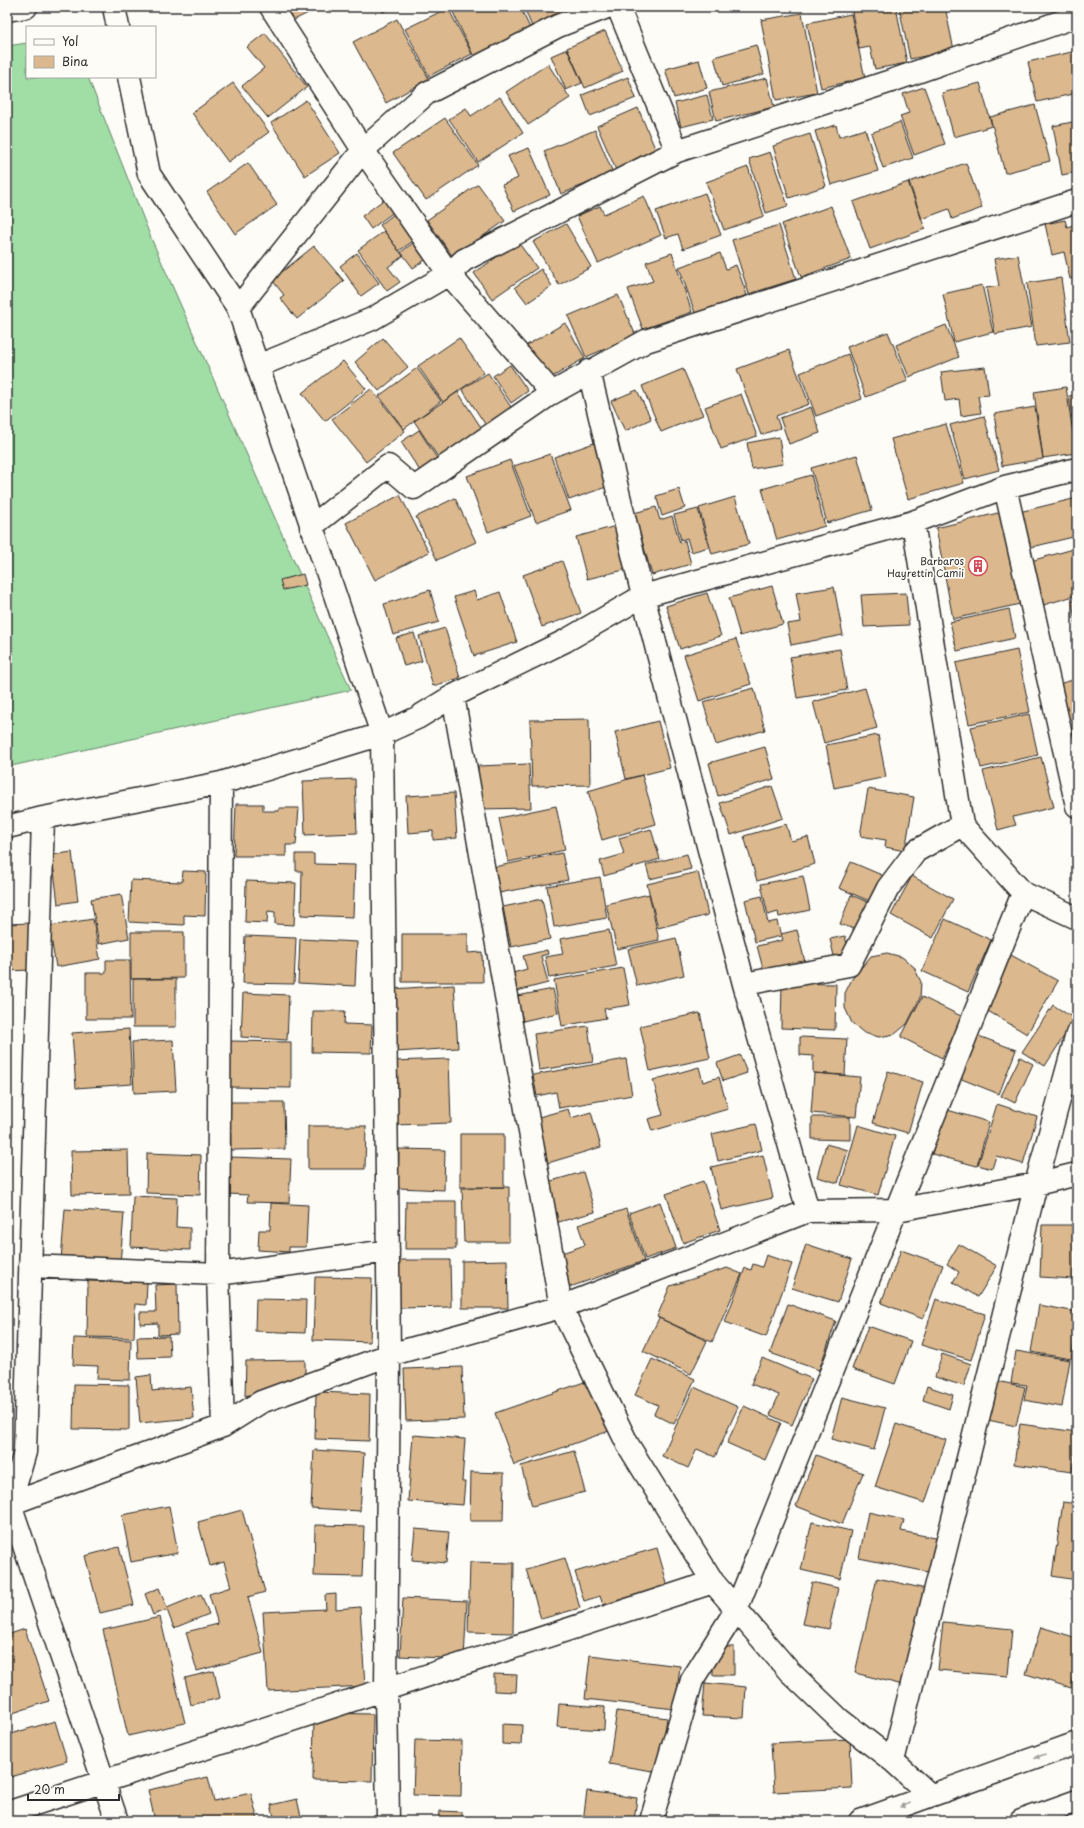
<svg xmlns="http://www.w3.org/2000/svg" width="1084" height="1828" font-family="'Playpen Sans',sans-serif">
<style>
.grass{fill:#a0dea6;stroke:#668468}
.building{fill:#dbb88d;stroke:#2b2b2b}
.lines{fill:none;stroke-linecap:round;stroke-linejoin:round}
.minor-casing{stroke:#2b2b2b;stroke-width:25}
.secondary-casing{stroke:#2b2b2b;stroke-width:25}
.minor{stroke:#fdfcf7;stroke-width:22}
.secondary{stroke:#fdfcf7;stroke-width:22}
.oneway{fill:#9e9e9b}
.labels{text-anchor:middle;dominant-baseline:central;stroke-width:3.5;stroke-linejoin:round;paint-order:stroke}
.poi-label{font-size:10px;fill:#2b2b2b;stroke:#fdfcf7;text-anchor:end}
</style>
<rect width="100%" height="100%" fill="#fdfcf7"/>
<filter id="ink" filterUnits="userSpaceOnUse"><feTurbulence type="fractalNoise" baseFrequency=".025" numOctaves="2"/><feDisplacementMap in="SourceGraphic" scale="8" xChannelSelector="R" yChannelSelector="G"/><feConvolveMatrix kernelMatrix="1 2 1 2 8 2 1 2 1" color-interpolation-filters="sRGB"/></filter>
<g filter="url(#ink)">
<path class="grass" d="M27,43V77H88L151,238L351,690L7,767V46Z"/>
<path class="building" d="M285,7H320L292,21Z
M380,7H392L383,12Z
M455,7H520L531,30L474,57L451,8Z
M524,7H585L534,32Z
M851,7H896L907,63L875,69L870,47L859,49Z
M899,7H945L954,50L910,59Z
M448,8L472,54L429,76L405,29Z
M802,13L817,93L776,100L761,20Z
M851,14L865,78L821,88L807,23Z
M397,19L429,79L386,103L353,42Z
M605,31L623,71L585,88L567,48Z
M265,33L307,87L268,118L242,86L264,68L247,47Z
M756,45L764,74L722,86L714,57Z
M567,49L582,83L566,90L551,56Z
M1076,51L1077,93L1037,102L1028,62Z
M699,60L707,88L674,98L665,69Z
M548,64L570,98L528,125L506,92Z
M628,77L636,98L590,116L582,95Z
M767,78L774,107L716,121L709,92Z
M233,83L269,132L228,162L192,113Z
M980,83L992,126L954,137L942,93Z
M924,87L945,144L914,155L900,116L909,113L903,94Z
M707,95L713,119L681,127L675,103Z
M500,97L523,133L478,162L449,119L466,108L471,116Z
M306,100L340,153L305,176L271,123Z
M1035,105L1050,161L1005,173L990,117Z
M638,108L657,153L616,170L597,126Z
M445,118L478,165L426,200L393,153Z
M1077,121V172L1062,175L1053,126Z
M900,122L913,158L883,168L871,133Z
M836,125L839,137L865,129L878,171L831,185L815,131Z
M595,130L613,173L561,194L544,151Z
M810,134L826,186L789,198L773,146Z
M529,148L550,195L514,211L502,185L518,178L508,156Z
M770,152L788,206L766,213L749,159Z
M248,163L277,205L235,234L207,192Z
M966,163L982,208L952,219L949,209L922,219L909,182Z
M748,167L764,216L724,230L706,182Z
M908,182L925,229L870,249L853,202Z
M478,184L505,221L453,257L427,220Z
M705,193L721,235L683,249L678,234L666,238L656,211Z
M644,196L661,235L598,263L577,216L600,206L604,214Z
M386,198L395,211L371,229L362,216Z
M831,206L851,259L801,277L782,224Z
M394,214L413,241L399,251L380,225Z
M1065,220L1067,227L1077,224V277L1070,279L1064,252L1052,255L1045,224Z
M566,224L591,267L559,285L533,242Z
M779,225L796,279L749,294L732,240Z
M384,231L403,256L388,267L400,282L387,291L358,250Z
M518,242L537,268L492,299L474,273Z
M413,243L425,260L413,268L401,252Z
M314,246L344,281L297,319L280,298L284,295L272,280Z
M357,253L379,283L361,296L340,266Z
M672,253L692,312L643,329L628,289L653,281L646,262Z
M720,253L726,269L736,265L747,295L695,313L679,267Z
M1018,255L1032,327L995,334L986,288L999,286L994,259Z
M541,269L552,286L527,303L515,287Z
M1061,278L1070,342L1036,346L1027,283Z
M982,285L993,332L954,342L943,294Z
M618,295L636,336L586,357L568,316Z
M565,323L585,358L547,380L527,345Z
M946,325L959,357L909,377L896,345Z
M888,332L908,381L866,397L847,347Z
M383,338L408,367L379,391L355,362Z
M459,338L484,373L443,402L418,366Z
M789,350L809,404L776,416L780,428L761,435L737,369Z
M848,354L862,399L816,416L800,373Z
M343,361L366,389L325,421L302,393Z
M510,365L528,391L511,403L493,376Z
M985,367L989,395L978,396L981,413L961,416L959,399L945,401L941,372Z
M417,368L441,401L404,429L379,396Z
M683,369L703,415L661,432L642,386Z
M488,373L513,410L487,427L462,389Z
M1066,387L1076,453L1043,458L1034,392Z
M371,389L405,431L366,462L332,419Z
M637,390L651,419L625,431L611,401Z
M458,392L484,432L440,460L414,421Z
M741,394L757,436L721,449L705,407Z
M1077,395V450H1076L1069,396Z
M811,407L820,433L789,444L780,418Z
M1035,407L1043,459L1002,466L994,414Z
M984,416L999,470L965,479L950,425Z
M946,424L964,483L908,499L891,439Z
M419,430L438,460L420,471L401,442Z
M779,437L783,464L752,469L747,443Z
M594,443L609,486L569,500L554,457Z
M550,454L571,510L536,522L514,466Z
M857,455L872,510L827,523L811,468Z
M510,460L531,516L488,532L467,476Z
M811,475L825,526L777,540L762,489Z
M679,489L685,508L662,516L656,496Z
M400,495L429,552L375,580L346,523Z
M735,497L749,544L712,554L699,508Z
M455,498L476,542L437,560L416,517Z
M1077,498V536L1024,549L1015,513Z
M656,507L660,520L672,516L680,543L685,541L691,564L652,575L634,513Z
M698,509L709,547L691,552L687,538L681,540L674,515Z
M1002,512L1020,604L953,619L936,528Z
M616,526L628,569L587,579L576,537Z
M1077,548V595L1040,606L1027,562Z
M562,561L581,613L542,627L523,575Z
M303,574L306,585L283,590L280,580Z
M772,586L783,624L740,636L729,598Z
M834,587L843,635L791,645L787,624L801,622L796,593Z
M430,590L439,622L393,635L384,604Z
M474,591L477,600L500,592L517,642L474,656L454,597Z
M707,593L721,636L680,649L666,606Z
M906,593L909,625L864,627L861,595Z
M1077,600V634L1072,601Z
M1009,609L1015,638L957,651L950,622Z
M445,628L460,678L433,686L419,636Z
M414,633L422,661L404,666L396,638Z
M736,639L751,684L699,701L684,655Z
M840,649L847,690L797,698L790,657Z
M1017,650L1030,712L969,724L956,663Z
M1077,679V718L1063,722L1054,685Z
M754,688L765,730L716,745L703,702Z
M865,688L877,728L824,743L813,702Z
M1029,714L1038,755L981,768L971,727Z
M589,719L590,785L532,786L530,720Z
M658,721L670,768L626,779L615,732Z
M1077,729V783L1064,732Z
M878,735L886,777L834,788L826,745Z
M765,747L774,779L718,796L709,763Z
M1041,757L1054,807L1013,817L1016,825L998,830L983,771Z
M529,764L531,808L479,809L478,766Z
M642,775L656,824L602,840L588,791Z
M355,779L357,833L305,835L303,781Z
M772,786L783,818L731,835L720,803Z
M868,789L914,797L905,851L885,847L886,840L860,836Z
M454,793L457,838L433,840V831L408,833L406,796Z
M236,804H263V811H279V808H299L296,845H286V856H234Z
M556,806L565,850L508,862L499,818Z
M786,824L791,841L808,837L815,864L757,881L744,836Z
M651,829L660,859L604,876L600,861L624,854L619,838Z
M72,852L78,901L58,904L52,855Z
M562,853L568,880L499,893L494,867Z
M296,854H314V864L355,865L353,917L301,915L302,871H296Z
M687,854L691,869L650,879L646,865Z
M851,862L884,876L872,902L839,888Z
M183,871L206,872L205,916L184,915V925L129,922L131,880L182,882Z
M698,872L708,915L658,928L647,884Z
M803,876L810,910L779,917L778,912L768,915L761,884Z
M912,876L953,899L933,938L891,915Z
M600,877L607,918L554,927L547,886Z
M246,881L296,883L294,925L275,924V912L268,911L267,923L245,922Z
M121,894L129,938L99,944L91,899Z
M649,894L659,940L617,949L606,904Z
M851,895L873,904L862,932L840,924Z
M762,896L768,923L777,921L781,936L755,942L745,900Z
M542,899L550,939L511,947L503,907Z
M93,919L100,959L56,967L49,926Z
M945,919L991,940L968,992L922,971Z
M30,923L32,970L7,971V924Z
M609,930L616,966L549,978L545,957L563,954L560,939Z
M797,930L806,966L765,976L757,946L783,940L781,934Z
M131,932H184V978L131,979Z
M402,934H468V953L482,952L483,982H402Z
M245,936L296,938L294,984L243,983Z
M845,936L849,953L834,956L830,939Z
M676,938L684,975L637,986L628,949Z
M300,939L357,942L355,986L298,983Z
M547,950L548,954L541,956L548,983L517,991L513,973L527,969L523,956Z
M887,953L902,957L914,967L921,982L920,998L907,1024L895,1034L879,1037L864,1033L852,1023L845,1008V993L852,979L871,956Z
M1011,955L1058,981L1027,1034L981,1007Z
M106,960H130L131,1019H86V973H106Z
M623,968L630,1005L604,1009L606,1018L562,1026L554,980Z
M133,979H176V1027H133Z
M782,983L836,984L835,1030L781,1028Z
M454,985L458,1048L396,1052L392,989Z
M553,989L558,1013L523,1021L517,996Z
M243,993L289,995L287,1040L241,1037Z
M922,997L963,1017L942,1058L901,1037Z
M1053,1005L1075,1019L1045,1066L1022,1052Z
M313,1011H345L344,1024L372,1025L371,1053L312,1052Z
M700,1013L710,1058L650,1071L640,1026Z
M588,1026L593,1062L539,1070L534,1034Z
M129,1029L132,1084L76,1088L72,1033Z
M976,1035L1016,1050L999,1094L959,1078Z
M800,1037L847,1039L845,1075L813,1073V1056L800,1055Z
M173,1040L176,1091L134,1093L132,1042Z
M229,1041L291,1042V1088L228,1087Z
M7,1053L10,1054L7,1114Z
M740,1055L747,1073L723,1081L717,1063Z
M1020,1057L1033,1064L1015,1103L1001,1096Z
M449,1059L451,1123L395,1125L393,1061Z
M626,1059L632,1095L559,1108L556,1092L537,1096L533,1075Z
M699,1067L703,1082L719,1077L728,1109L652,1131L648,1119L663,1115L653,1080Z
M888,1071L923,1082L908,1133L873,1123Z
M814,1073L860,1077L856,1117L811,1113Z
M230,1102H284L285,1149L231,1150Z
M997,1104L1037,1117L1023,1164L996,1156L992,1169L978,1165Z
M568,1109L571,1118L591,1112L601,1147L548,1163L535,1118Z
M944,1109L989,1122L977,1166L932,1154Z
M812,1117H850V1140L812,1139Z
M756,1124L762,1150L718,1161L712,1134Z
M858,1125L895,1136L878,1195L841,1185Z
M308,1126H366L365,1169H308Z
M460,1134H504V1187H460Z
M826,1144L848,1150L838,1183L817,1177Z
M399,1149L445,1150L444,1190L398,1188Z
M128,1150L129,1194L72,1195L71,1151Z
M147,1153L201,1155L200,1195L146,1193Z
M763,1155L773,1198L721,1210L711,1167Z
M229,1157L291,1159L289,1203L247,1202L248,1195L228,1194Z
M583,1172L595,1212L555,1223L544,1183Z
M703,1181L720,1230L683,1243L666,1194Z
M509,1187V1242H464L462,1188Z
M133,1196L177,1198L176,1227L190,1228V1250L131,1247Z
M406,1201H456V1249H405Z
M660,1202L676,1248L645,1259L629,1213Z
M271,1203L308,1205L306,1247H289V1252L258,1250L259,1230H270Z
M65,1209L124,1213L120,1265L61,1260Z
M626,1209L644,1261L567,1288L556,1255L585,1245L578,1225Z
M1042,1225H1076L1074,1279L1040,1277Z
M806,1244L852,1259L838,1302L792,1288Z
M959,1244L997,1266L978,1297L953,1282L959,1272L947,1264Z
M901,1250L943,1265L923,1319L881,1303Z
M766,1255L792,1264L766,1337L725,1322L745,1268L751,1270L753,1264L762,1267Z
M398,1260H450L451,1307L398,1308Z
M507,1260L508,1308H462V1261Z
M727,1268L742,1274L712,1342L657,1317L670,1286Z
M315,1277L372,1278L370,1342L313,1340Z
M88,1281L147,1282L146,1305L135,1304L134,1338L87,1337Z
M177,1284L178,1334L158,1335V1323L140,1324V1312H156L155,1285Z
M256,1299L306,1300L305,1333L255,1331Z
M936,1299L985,1314L971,1360L921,1345Z
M788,1304L836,1321L819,1370L770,1353Z
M1039,1305L1077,1312V1326L1071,1359L1031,1352Z
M659,1318L707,1341L691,1374L643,1351Z
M868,1326L911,1341L895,1384L852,1369Z
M169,1336L170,1357L138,1358L137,1337Z
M74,1338L131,1340L130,1380L97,1379L98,1366L73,1365Z
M1016,1351L1070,1360L1062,1407L1024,1400L1027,1385L1011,1383Z
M942,1354L971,1364L964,1386L935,1377Z
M762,1358L812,1379L792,1425L770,1415L779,1395L751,1384Z
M652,1359L695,1379L674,1424L654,1414L658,1405L635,1395Z
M305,1360V1381L245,1396L246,1361Z
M462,1367L464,1419L406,1421L404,1369Z
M151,1375L152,1391L191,1387L194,1418L140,1423L136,1377Z
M590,1380L609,1431L514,1465L495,1413Z
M997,1381L1025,1387L1016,1426L988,1420Z
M74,1384L129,1385V1430L73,1429Z
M927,1386L953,1395L949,1409L923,1400Z
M694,1387L738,1407L715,1457L697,1449L688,1468L662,1456Z
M316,1392L370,1394L369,1441L315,1439Z
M842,1397L885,1408L874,1450L831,1439Z
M744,1406L781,1423L765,1460L727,1443Z
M896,1424L946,1440L925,1503L875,1487Z
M1020,1424L1077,1432L1072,1472L1014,1464Z
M413,1435L465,1439L462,1482H465L463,1505L408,1501Z
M314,1450L364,1453L360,1511L311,1508Z
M574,1451L585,1492L532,1506L521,1466Z
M816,1455L863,1473L842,1524L796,1506Z
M471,1472L504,1473L503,1521H470Z
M1063,1502L1077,1504V1580L1052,1576Z
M169,1506L178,1553L131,1562L122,1515Z
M242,1510L265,1592L248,1597L263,1653L197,1671L186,1632L218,1624L209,1594L231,1587L224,1562L210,1566L198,1522Z
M868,1512L904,1520L901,1531L940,1539L933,1573L859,1558Z
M812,1522L851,1531L840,1579L801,1570Z
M315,1525L364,1526L362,1577L314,1576Z
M415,1529L449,1532L446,1563L412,1560Z
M119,1547L134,1605L100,1613L85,1556Z
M657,1548L668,1586L603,1605L600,1596L584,1601L575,1572Z
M565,1558L580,1608L541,1619L526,1569Z
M470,1562L514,1563L513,1633L468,1632Z
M877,1578L926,1589L903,1685L855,1673Z
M812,1582L838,1588L829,1629L803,1624Z
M159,1588L167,1608L201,1594L209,1614L174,1628L167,1610L153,1615L145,1594Z
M336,1594V1609L360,1607L365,1686L268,1691L263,1612L326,1609L325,1595Z
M403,1598L467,1601L464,1659L400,1656Z
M160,1617L185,1723L128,1736L103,1630Z
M943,1622L1012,1629L1008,1676L938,1670Z
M1041,1627L1077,1638V1667L1071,1688L1026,1674Z
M25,1629L49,1701L7,1715V1635Z
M713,1647H734V1675H713Z
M590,1655L680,1666L675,1709L585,1699Z
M214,1671L220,1698L191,1705L185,1678Z
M494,1674L517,1675L516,1692L494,1691Z
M705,1683L746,1687L744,1718L702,1716Z
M559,1704L605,1707L604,1730L557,1727Z
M617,1711L667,1718L659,1772L609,1764Z
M314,1713L373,1714L372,1781L313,1780Z
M55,1721L67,1761L7,1778V1735Z
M502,1724L522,1725L521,1745L502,1744Z
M850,1739L852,1788L774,1792L771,1743Z
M415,1740L462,1741L461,1796L413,1795Z
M208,1777L214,1801L251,1793L258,1821H184V1819L173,1821H155L148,1790Z
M587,1791L637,1798L634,1821H583Z
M297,1799L302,1821H275L271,1805Z
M440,1811L462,1812V1821H439Z"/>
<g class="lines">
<g class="minor-casing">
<path id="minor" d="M114,7L118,27
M271,7L363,150L449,274L552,393
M618,7L677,151
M7,10L26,7
M129,77L149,174L238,308L382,734L389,1355L386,1689L388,1821
M238,308L363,150L427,93L558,26L607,7
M258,366L372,319L449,274L464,260L677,151L891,81L1077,16
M589,371L643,596L744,984L808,1211
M1005,487L1077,806
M913,522L962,825L1023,893L1077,918
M311,527L388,466L414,488L552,393L646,341L1077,201
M453,696L561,1307L628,1445L713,1582L789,1671L840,1720L893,1761L930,1795
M221,783L218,1274L223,1426
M43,818L25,1452L10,1504L117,1821
M7,827L43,818L221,783L382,734L417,718L453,696L565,641L643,596L913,522L1005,487L1077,469
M744,984L849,965L888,888L916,851L962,825
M30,1266L218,1274L388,1251
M7,1505L223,1426L261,1402L389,1355L561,1307L808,1211L897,1210L1036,1184L1077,1174
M893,1761L1036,1184L1077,1034
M7,1813L713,1582
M651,1821L692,1680L736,1610L1023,893"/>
</g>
<g class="secondary-casing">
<path id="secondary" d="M860,1821L1077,1743
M1021,1821L1077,1801"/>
</g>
<use href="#minor" class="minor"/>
<use href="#secondary" class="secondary"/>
</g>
<defs><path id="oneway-solid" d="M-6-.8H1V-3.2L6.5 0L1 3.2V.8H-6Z"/></defs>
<g class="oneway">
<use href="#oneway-solid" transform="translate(1040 1756) rotate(161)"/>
<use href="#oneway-solid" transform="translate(905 1805) rotate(160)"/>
</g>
</g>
<defs>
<g id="building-ring" transform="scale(1)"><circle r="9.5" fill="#fdfcf7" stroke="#d1495b" stroke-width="1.5"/><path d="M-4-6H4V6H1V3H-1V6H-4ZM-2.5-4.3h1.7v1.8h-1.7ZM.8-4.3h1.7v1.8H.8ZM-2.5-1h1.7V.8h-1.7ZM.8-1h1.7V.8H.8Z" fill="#d1495b"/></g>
</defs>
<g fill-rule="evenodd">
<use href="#building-ring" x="978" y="566"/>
</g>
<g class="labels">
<g class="poi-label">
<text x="964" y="560">Barbaros<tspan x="964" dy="12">Hayrettin Camii</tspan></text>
</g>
</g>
<rect width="1084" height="1828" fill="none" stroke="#fdfcf7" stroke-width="24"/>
<rect x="12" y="12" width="1060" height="1804" fill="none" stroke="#2b2b2b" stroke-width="1.5" filter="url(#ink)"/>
<rect x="26" y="26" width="130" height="52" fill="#fdfcf7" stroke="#a9a8a5"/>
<rect x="34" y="39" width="20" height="6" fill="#fdfcf7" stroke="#a9a8a5"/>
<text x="62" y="46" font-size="12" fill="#2b2b2b">Yol</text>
<rect x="34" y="56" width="20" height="12" fill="#dbb88d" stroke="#a9a8a5"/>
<text x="62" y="66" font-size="12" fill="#2b2b2b">Bina</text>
<path d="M28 1794v6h91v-6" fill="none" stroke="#2b2b2b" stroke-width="2"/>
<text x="34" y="1794" font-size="12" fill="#2b2b2b" stroke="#fdfcf7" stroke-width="3" paint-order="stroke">20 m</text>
</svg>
